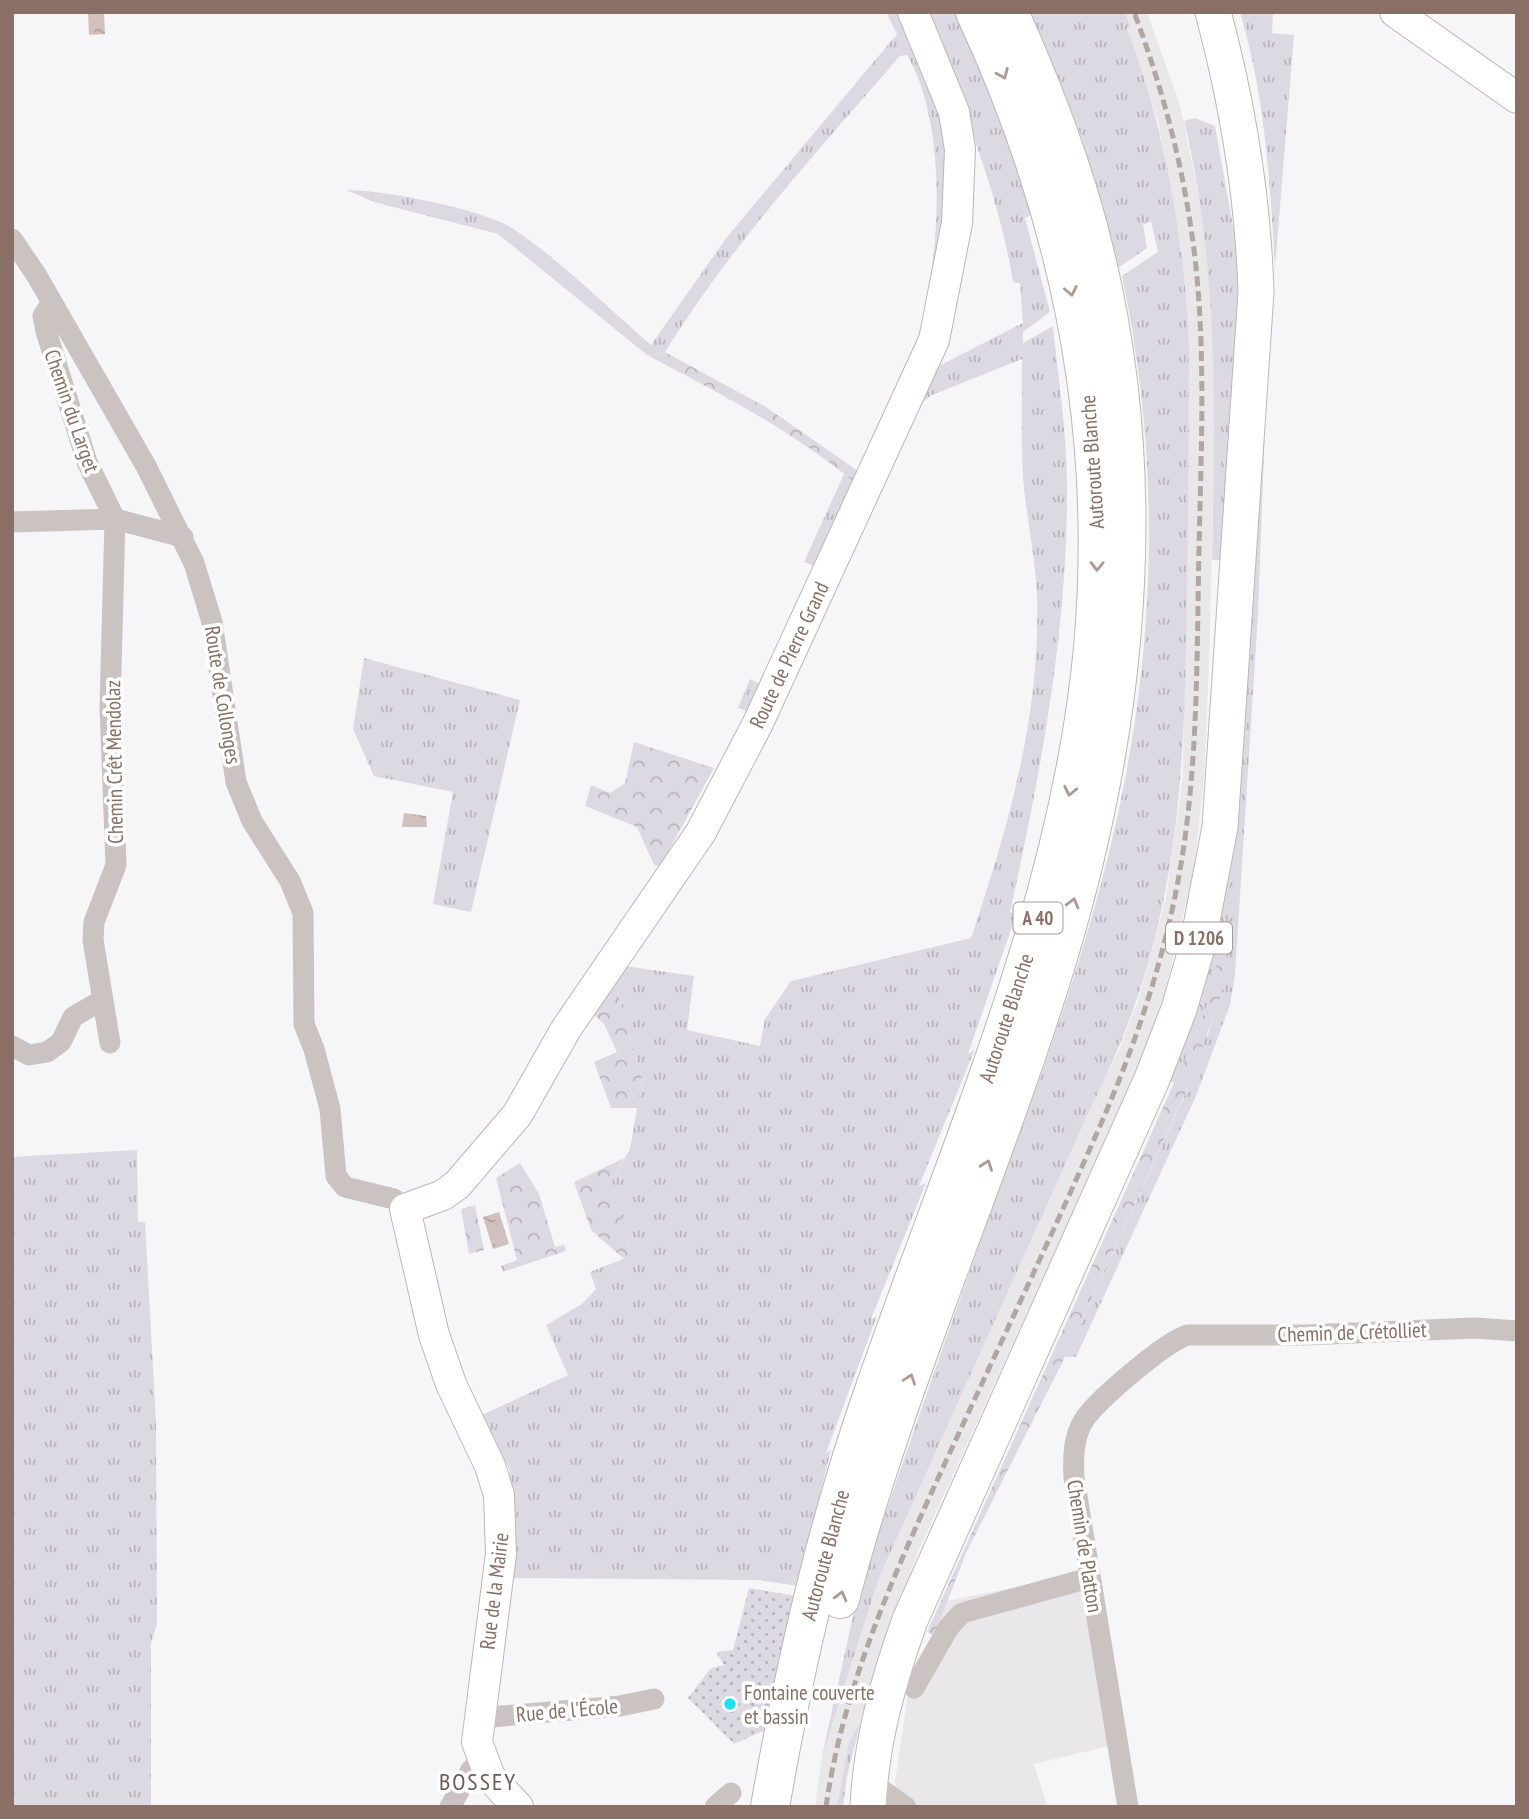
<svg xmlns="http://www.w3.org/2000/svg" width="1529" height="1819" font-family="'PT Sans Narrow',sans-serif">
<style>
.built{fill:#e9e7e9}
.grass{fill:url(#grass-tufts);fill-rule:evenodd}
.forest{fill:url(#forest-crowns)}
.park{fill:url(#park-dots)}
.water{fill:url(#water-ripples)}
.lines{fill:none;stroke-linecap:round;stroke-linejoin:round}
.secondary-casing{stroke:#bfb6b3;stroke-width:32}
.primary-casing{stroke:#beb7b4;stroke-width:37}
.highway-casing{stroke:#bdb6b4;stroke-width:40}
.street{stroke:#cac3c1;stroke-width:21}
.secondary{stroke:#fff;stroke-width:30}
.primary{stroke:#fff;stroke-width:35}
.highway{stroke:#fff;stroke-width:38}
.rail{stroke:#b0a6a2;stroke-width:5;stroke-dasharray:10 5;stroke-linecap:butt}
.oneway{stroke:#ac9a93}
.poi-dot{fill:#1ee1f0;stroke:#fff;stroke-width:2.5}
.labels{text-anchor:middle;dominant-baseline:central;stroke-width:7;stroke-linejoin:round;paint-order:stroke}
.shield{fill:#fff;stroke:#ac9a93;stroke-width:2}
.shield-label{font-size:19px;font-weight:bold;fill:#896f65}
.street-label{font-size:21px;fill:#896f65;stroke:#fff}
.poi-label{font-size:21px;fill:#896f65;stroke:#fff;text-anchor:start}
.quarter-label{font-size:24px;letter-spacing:2px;fill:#6d5b54;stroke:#fff}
</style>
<defs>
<pattern id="grass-tufts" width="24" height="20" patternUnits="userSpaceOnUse" patternTransform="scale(1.75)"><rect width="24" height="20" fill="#ddd9e3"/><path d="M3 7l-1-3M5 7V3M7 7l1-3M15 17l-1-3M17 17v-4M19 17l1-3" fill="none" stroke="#b9b4bc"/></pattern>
<pattern id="forest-crowns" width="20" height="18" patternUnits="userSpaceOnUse" patternTransform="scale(1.75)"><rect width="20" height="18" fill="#ddd9e3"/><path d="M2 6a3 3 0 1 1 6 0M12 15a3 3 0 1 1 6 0" fill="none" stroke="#b9b4bc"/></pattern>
<pattern id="park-dots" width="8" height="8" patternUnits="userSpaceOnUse" patternTransform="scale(1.75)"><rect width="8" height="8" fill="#ddd9e3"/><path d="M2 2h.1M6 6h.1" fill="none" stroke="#b9b4bc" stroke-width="1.8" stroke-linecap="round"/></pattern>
<pattern id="water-ripples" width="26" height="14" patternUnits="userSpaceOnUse" patternTransform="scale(1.75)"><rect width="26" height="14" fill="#d0c1bf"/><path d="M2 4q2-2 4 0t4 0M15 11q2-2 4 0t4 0" fill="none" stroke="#afa19f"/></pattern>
</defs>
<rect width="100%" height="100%" fill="#f6f6f9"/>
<path class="built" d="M1125,12H1147L1180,105L1204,222L1213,303L1215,418L1209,665L1204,778L1194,869L1165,992L1137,1070L918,1552L878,1662L861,1721L849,1742L837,1807H815L822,1756L879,1578L1092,1105L1119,1050L1138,1001L1166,898L1183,775L1189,344L1181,246L1159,126L1127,28L1130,25Z
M1100,1570L1126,1742L1034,1764L1047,1806L906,1807L893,1796L910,1680L934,1636L947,1601Z"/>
<path class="grass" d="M886,12H904L950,144L936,286L913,358C939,275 952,133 907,55L900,56C817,152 732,244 665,352L647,355L498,234L374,202L347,190C384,190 482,209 512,228C559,259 608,308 651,345L727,237L897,34Z
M924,12H954L984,77L1035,214L1025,218L1050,312L1023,332V343L1053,326C1058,378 1067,432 1067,485C1068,629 1041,771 1010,912L1016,915L968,1054L975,1049L919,1186L926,1183L871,1319L877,1316L826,1453L831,1450L797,1586L759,1580L510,1578L516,1520L509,1469L482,1415L568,1375L546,1325L582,1304L596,1289L590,1272L631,1256L612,1180L630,1149L642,1078L615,983L625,966L694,976L687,1030L760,1046L765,1019L791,981L971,938C1009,824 1041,715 1037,593C1035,554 1026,516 1023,477C1021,438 1022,398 1022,359L932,395L920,404L937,367L1023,323L1020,283L1013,282C998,189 960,99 924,12Z
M1031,12H1125L1130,25L1127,28C1165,130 1184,236 1189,344C1189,429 1188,514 1187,599C1184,787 1179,933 1092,1105L879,1578L822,1756L866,1558L883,1520C919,1416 955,1312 992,1209C1051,1050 1111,888 1135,720C1157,573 1153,422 1122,276L1158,252L1151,221L1143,225L1147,248L1118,268L1080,133Z
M1240,12H1273L1272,33L1294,35L1275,268C1270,181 1265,96 1240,12Z
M1195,118L1215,126L1238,254L1239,289L1223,560H1212C1215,411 1219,266 1184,121Z
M1262,425H1265L1258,614L1235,974L1230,1005L1196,1096L1076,1357H1065L1188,1088L1170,1081C1202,1002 1221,923 1232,839ZM1221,994L1207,1037L1196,1034L1207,1005Z
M844,474L853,481L816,567L804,562Z
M364,658L520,700L471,912L433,904L453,792L374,776L353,729Z
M750,679L760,684L747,711L738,708Z
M137,1150L138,1222H145L156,1422L157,1624L151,1643V1807H12V1157Z
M861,1721L847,1776L843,1807H837L849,1742Z"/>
<path class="forest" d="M665,352L766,407L858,471L853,481C789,429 719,393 647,355Z
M634,742L714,768L660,867L654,865L637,827L585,806L591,785L610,793L625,783Z
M1229,913L1232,914L1222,993L1188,1087L1065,1357L966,1553L934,1636L927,1632L1196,1034L1207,1005Z
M615,983L642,1078L637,1108H611L594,1062L617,1052L604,1024L592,1013Z
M624,1158L612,1180L631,1256L624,1259L591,1230L574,1182Z
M520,1163L539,1194L555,1247L564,1245L566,1251L503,1272L501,1266L517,1260L496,1178Z
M475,1205L484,1250L469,1254L461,1209Z"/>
<path class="park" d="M749,1588L796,1596L765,1730L734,1744L688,1698L711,1668L724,1665L716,1652L733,1650Z"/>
<path class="water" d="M88,12H104L105,34L89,35Z
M404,813L426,816L427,827H402Z
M499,1212L509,1244L493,1249L483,1217Z"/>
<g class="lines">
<g class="secondary-casing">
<path id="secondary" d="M1395,12L1517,98
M518,1807L490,1777L477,1742L501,1554L499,1495L490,1466L451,1384L434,1335L405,1209L443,1195L457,1185L517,1115L566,1029L701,832L758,723L934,340L957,223L960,149L954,112L913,12"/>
</g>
<g class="primary-casing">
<path id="primary" d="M868,1807C871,1742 888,1681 910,1620L1152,1079L1179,1009L1197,947L1220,827L1256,292C1253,195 1238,105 1213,12"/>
</g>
<g class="highway-casing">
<path id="highway" d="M840,1599C895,1388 986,1188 1051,980C1125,744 1154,497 1095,254C1075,170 1044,91 1009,12
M770,1807C793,1675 822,1544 865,1417C950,1165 1068,915 1093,648C1113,425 1069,214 975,12"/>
</g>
<path class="street" d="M12,239L37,276L146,466L194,563L212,622L236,782L252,821L290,881L303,913L304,1024L314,1049L330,1109L336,1176L345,1187L394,1199L405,1209
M52,302L43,316L46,331L87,462L115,519L110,708L116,865L94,922L93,940L110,1043
M12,522L115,519L183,537
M12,1046L29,1055L47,1052L61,1042L73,1017L102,1000
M914,1688L949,1627L962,1613L1089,1578
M479,1718L620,1706L654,1699
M869,1781L906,1807
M450,1807L471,1770L482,1761
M715,1807L731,1793
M1128,1807L1074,1478C1073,1459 1073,1437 1084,1420C1096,1401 1166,1341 1188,1335H1306L1475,1328L1517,1331"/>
<use href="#secondary" class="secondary"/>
<use href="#primary" class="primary"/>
<use href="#highway" class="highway"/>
<path class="rail" d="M826,1807C843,1686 895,1572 946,1461C998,1348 1053,1234 1103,1119C1144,1024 1175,925 1187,822C1198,732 1197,640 1199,549C1201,453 1206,355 1195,258C1185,173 1164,92 1134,12"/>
</g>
<defs><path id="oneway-chevron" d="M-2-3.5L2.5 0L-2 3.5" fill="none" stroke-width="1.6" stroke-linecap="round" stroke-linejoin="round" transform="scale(1.75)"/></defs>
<g class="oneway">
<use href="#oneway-chevron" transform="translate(1003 74) rotate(67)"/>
<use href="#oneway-chevron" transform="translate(1071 291) rotate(79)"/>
<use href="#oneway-chevron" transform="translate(1097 566) rotate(91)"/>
<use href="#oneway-chevron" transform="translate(1070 791) rotate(102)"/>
<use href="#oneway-chevron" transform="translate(1073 903) rotate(-75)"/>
<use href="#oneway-chevron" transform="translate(987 1165) rotate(-70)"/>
<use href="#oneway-chevron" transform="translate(910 1379) rotate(-71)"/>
<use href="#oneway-chevron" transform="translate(841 1596) rotate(-75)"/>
</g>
<circle class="poi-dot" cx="730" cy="1704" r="7"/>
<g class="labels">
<g class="shield">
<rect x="1013.5" y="902.5" width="49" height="31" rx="5"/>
<rect x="1166" y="922.5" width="66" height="31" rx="5"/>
</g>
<g class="shield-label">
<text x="1038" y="918">A 40</text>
<text x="1199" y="938">D 1206</text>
</g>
<g class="street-label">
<text transform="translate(72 411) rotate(71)">Chemin du Larget</text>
<text transform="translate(1092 462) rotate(-94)">Autoroute Blanche</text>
<text transform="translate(789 655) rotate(-65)">Route de Pierre Grand</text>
<text transform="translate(223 695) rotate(81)">Route de Collonges</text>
<text transform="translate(114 762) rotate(-91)">Chemin Crêt Mendolaz</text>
<text transform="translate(1006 1018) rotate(-72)">Autoroute Blanche</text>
<text transform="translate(1352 1332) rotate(-2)">Chemin de Crétolliet</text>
<text transform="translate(1085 1546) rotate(81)">Chemin de Platton</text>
<text transform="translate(825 1555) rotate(-75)">Autoroute Blanche</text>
<text transform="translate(494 1591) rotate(-83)">Rue de la Mairie</text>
<text transform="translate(567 1710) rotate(-5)">Rue de l'École</text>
</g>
<g class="poi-label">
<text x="744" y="1692">Fontaine couverte<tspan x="744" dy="24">et bassin</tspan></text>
</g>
<g class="quarter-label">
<text x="478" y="1781">BOSSEY</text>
</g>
</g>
<rect width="1529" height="1819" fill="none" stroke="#896f65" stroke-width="28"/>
</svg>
